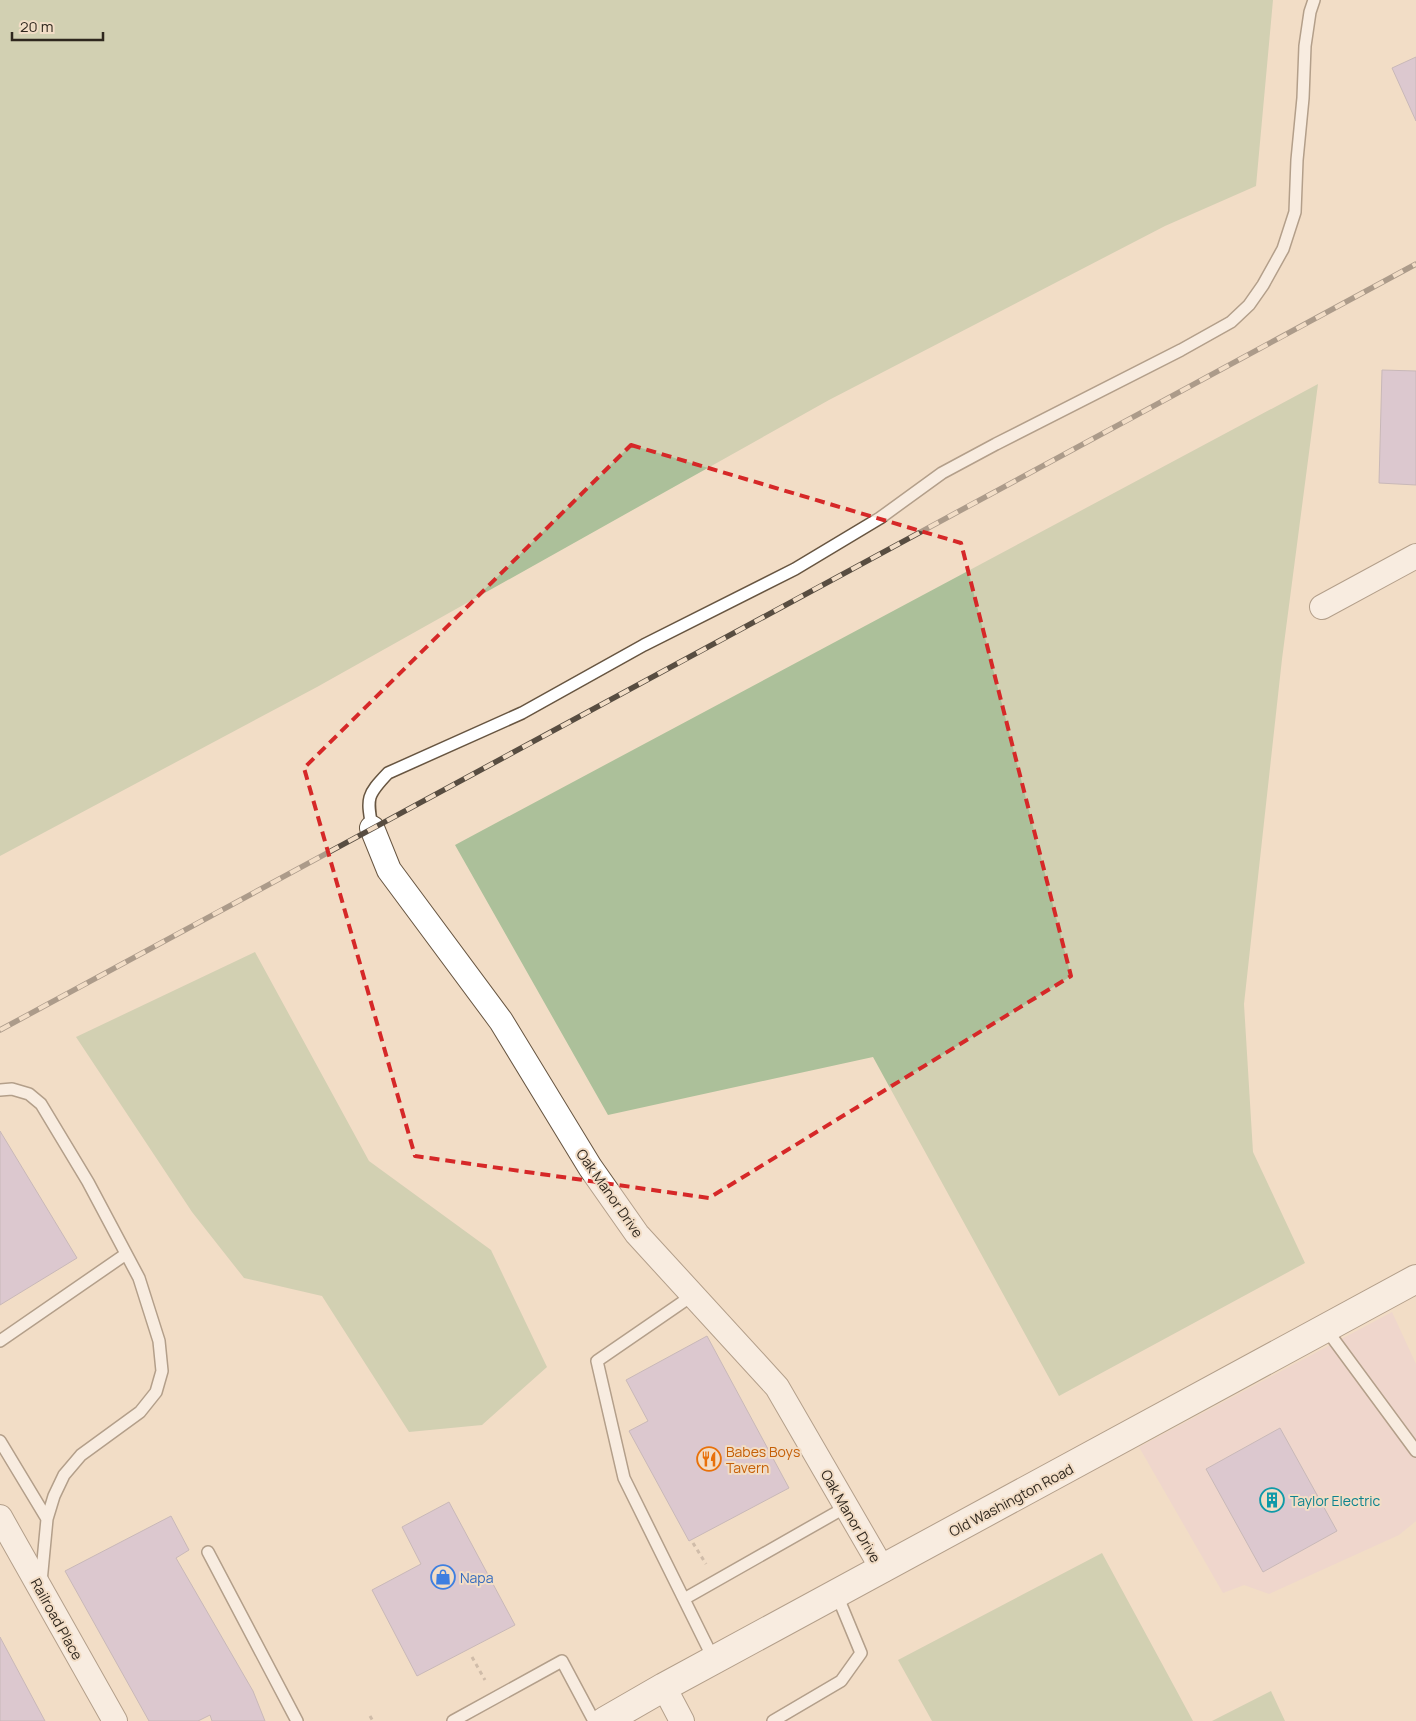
<svg xmlns="http://www.w3.org/2000/svg" width="1416" height="1721" font-family="Manrope,sans-serif">
<style>
.commercial{fill:#eacfd2}
.green{fill:#acc09a}
.building{fill:#c0b0da;stroke:#968ca6}
.lines{fill:none;stroke-linecap:round;stroke-linejoin:round}
.lane-casing{stroke:#675541;stroke-width:14}
.street-casing{stroke:#675541;stroke-width:26}
.secondary-casing{stroke:#675541;stroke-width:30}
.path{stroke:#a69685;stroke-width:3;stroke-dasharray:4 4;stroke-linecap:butt}
.lane{stroke:#fff;stroke-width:11}
.street{stroke:#fff;stroke-width:24}
.secondary{stroke:#fff;stroke-width:28}
.rail-casing{stroke:#584d41;stroke-width:5.5}
.rail{stroke:#f2ddc6;stroke-width:4;stroke-dasharray:11;stroke-linecap:butt}
.marked{fill:none;stroke:#d62828;stroke-width:4;stroke-dasharray:10 6;stroke-linejoin:round}
.labels{text-anchor:middle;dominant-baseline:central;stroke-width:4;stroke-linejoin:round;paint-order:stroke}
.street-label{font-size:14px;fill:#2f271e;stroke:#f2ddc6}
.food-label{font-size:14px;fill:#c56008;stroke:#f2ddc6;text-anchor:start}
.culture-label{font-size:14px;fill:#0d838f;stroke:#f2ddc6;text-anchor:start}
.shop-label{font-size:14px;fill:#366cbe;stroke:#f2ddc6;text-anchor:start}
</style>
<rect width="100%" height="100%" fill="#f2ddc6"/>
<path class="commercial" d="M1392,1312L1416,1364V1521L1399,1535L1269,1594L1244,1585L1223,1593L1139,1447Z"/>
<path class="green" d="M0,0H1273L1256,186L1165,226L829,400L317,687L0,856Z
M1318,384L1282,659L1244,1004L1253,1152L1305,1263L1059,1396L873,1057L608,1115L455,845Z
M255,952L369,1161L491,1250L547,1367L482,1425L409,1432L322,1296L244,1278L192,1212L76,1037Z
M1102,1553L1193,1721H932L898,1660Z
M1271,1691L1285,1721H1212Z"/>
<path class="building" d="M1416,57V121L1392,68Z
M1382,370L1416,371V485L1379,483Z
M0,1131L77,1258L0,1305Z
M707,1336L789,1488L689,1541L629,1431L648,1421L626,1380Z
M1280,1428L1337,1531L1263,1572L1206,1469Z
M449,1502L515,1625L417,1676L372,1590L421,1564L402,1527Z
M171,1516L189,1550L176,1558L253,1691L265,1721H212L210,1715L198,1721H149L65,1571Z
M0,1637L45,1721H0Z"/>
<g class="lines">
<g class="lane-casing">
<path id="lane" d="M372,828C367,798 366,796 388,773L522,713L644,645L795,569L880,518L942,473L996,444L1181,350L1231,322L1249,305L1263,285L1283,249L1295,212L1297,160L1303,98L1305,46L1310,12L1314,0
M0,1090L12,1089L29,1094L41,1104L88,1182L139,1278L159,1341L162,1371L156,1392L140,1412L81,1455L64,1475L54,1496L47,1519L41,1582
M693,1295L597,1361L624,1478L714,1660
M1326,1329L1416,1451
M0,1341L126,1254
M0,1441L47,1519
M208,1552L297,1721
M684,1599L846,1507
M453,1721L562,1661L594,1721
M773,1721L841,1681L861,1653L837,1595"/>
</g>
<g class="street-casing">
<path id="street" d="M1322,607L1416,556
M372,828L389,870L501,1021L590,1167L637,1234L777,1387L883,1570
M0,1517L115,1721
M664,1687L682,1721"/>
</g>
<g class="secondary-casing">
<path id="secondary" d="M605,1721L664,1687L1416,1279"/>
</g>
<path class="path" d="M693,1543L706,1564
M472,1657L485,1680
M370,1716L373,1721"/>
<use href="#lane" class="lane"/>
<use href="#street" class="street"/>
<use href="#secondary" class="secondary"/>
<g class="rail-casing">
<path id="rail" d="M0,1030L1416,264"/>
</g>
<use href="#rail" class="rail"/>
</g>
<path d="M0 0H1416V1721H0ZM631,445L961,543L1071,976L709,1198L415,1156L304,768Z" fill="#f2ddc6" fill-opacity=".55" fill-rule="evenodd"/>
<path class="marked" d="M631,445L961,543L1071,976L709,1198L415,1156L304,768Z"/>
<defs>
<g id="restaurant-ring" transform="scale(1.25)"><circle r="9.5" fill="#f2ddc6" stroke="#e8710a" stroke-width="1.5"/><path d="M-5-6h1v4h1v-4h1v4h1v-4h1v5L-1.5 .5V6h-2V.5L-5-1ZM5-6V6H3V1.5H1.5Q1.5-4 5-6Z" fill="#e8710a"/></g>
<g id="building-ring" transform="scale(1.25)"><circle r="9.5" fill="#f2ddc6" stroke="#0f9aa8" stroke-width="1.5"/><path d="M-4-6H4V6H1V3H-1V6H-4ZM-2.5-4.3h1.7v1.8h-1.7ZM.8-4.3h1.7v1.8H.8ZM-2.5-1h1.7V.8h-1.7ZM.8-1h1.7V.8H.8Z" fill="#0f9aa8"/></g>
<g id="shop-ring" transform="scale(1.25)"><circle r="9.5" fill="#f2ddc6" stroke="#3f7fe0" stroke-width="1.5"/><path d="M-5-2.5h2.3a2.7 3.5 0 0 1 5.4 0H5L5.5 6h-11ZM-1.5-2.5h3a1.5 2.3 0 0 0-3 0Z" fill="#3f7fe0"/></g>
</defs>
<g fill-rule="evenodd">
<use href="#restaurant-ring" x="709" y="1459"/>
<use href="#building-ring" x="1272" y="1500"/>
<use href="#shop-ring" x="443" y="1577"/>
</g>
<g class="labels">
<g class="street-label">
<text transform="translate(610 1193) rotate(55)">Oak Manor Drive</text>
<text transform="translate(1011 1500) rotate(-28)">Old Washington Road</text>
<text transform="translate(851 1516) rotate(60)">Oak Manor Drive</text>
<text transform="translate(57 1619) rotate(61)">Railroad Place</text>
</g>
<g class="food-label">
<text x="726" y="1451">Babes Boys<tspan x="726" dy="16">Tavern</tspan></text>
</g>
<g class="culture-label">
<text x="1290" y="1500">Taylor Electric</text>
</g>
<g class="shop-label">
<text x="460" y="1577">Napa</text>
</g>
</g>
<path d="M12 32v8h91v-8" fill="none" stroke="#2f271e" stroke-width="2.5"/>
<text x="20" y="32" font-size="15" fill="#2f271e" stroke="#f2ddc6" stroke-width="4" paint-order="stroke">20 m</text>
</svg>
